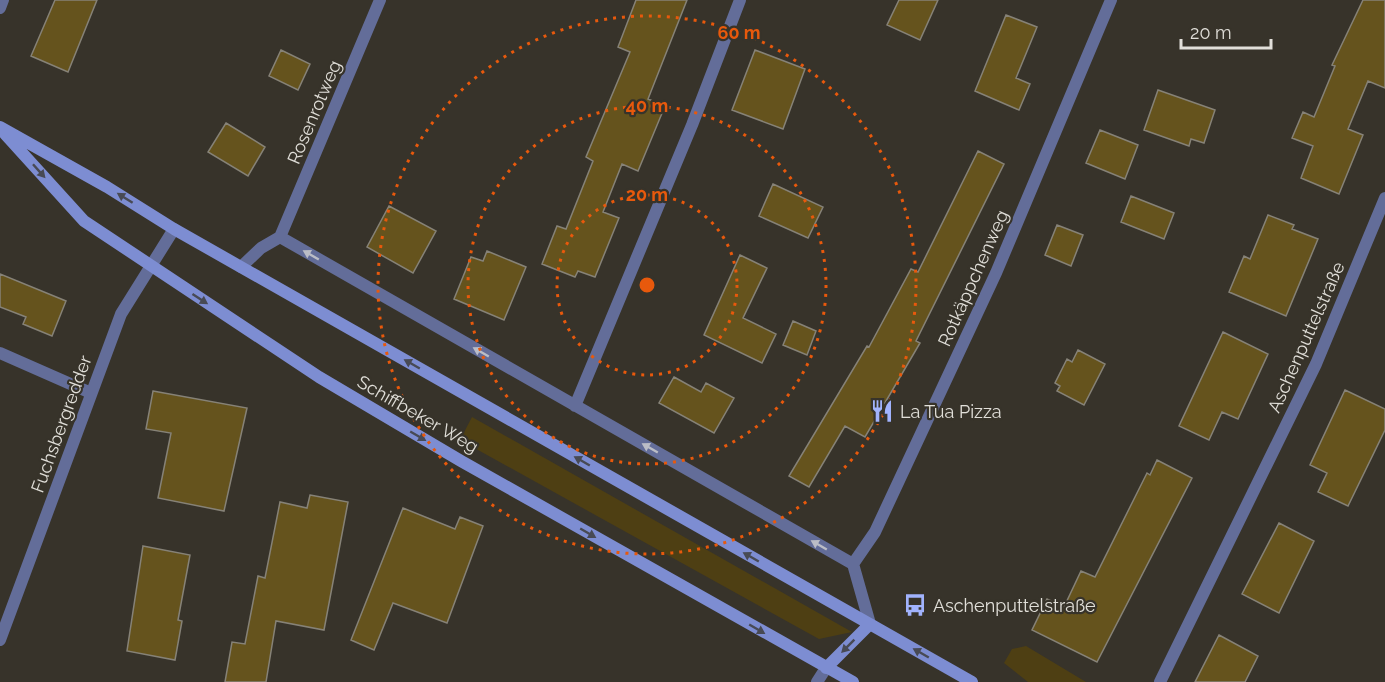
<svg xmlns="http://www.w3.org/2000/svg" width="1385" height="682" font-family="Raleway,sans-serif">
<style>
.green{fill:#4e3f13}
.building{fill:#65531d;stroke:#868277;stroke-width:1.5}
.lines{fill:none;stroke-linecap:round;stroke-linejoin:round}
.minor{stroke:#636d99;stroke-width:12}
.secondary{stroke:#7d8dd2;stroke-width:12}
.oneway{fill:#484a54}
.oneway2{fill:#bbbdc6}
.ring{fill:none;stroke:#e8590c;stroke-width:3;stroke-dasharray:3 6}
.labels{text-anchor:middle;dominant-baseline:central;stroke-width:4.5;stroke-linejoin:round;paint-order:stroke}
.street-label{font-size:18px;fill:#e1dfd9;stroke:#37332a}
.poi-label{font-size:18px;fill:#e1dfd9;stroke:#37332a;text-anchor:start}
.centre{fill:#e8590c;stroke:#37332a;stroke-width:3}
.ring-label{font-size:18px;text-anchor:middle;font-weight:bold;fill:#e8590c;stroke:#37332a;stroke-width:4.5;stroke-linejoin:round;paint-order:stroke}
</style>
<rect width="100%" height="100%" fill="#37332a"/>
<path class="green" d="M472,417L852,632L819,639L460,440Z
M1026,646L1086,682H1028L1004,663L1012,649Z"/>
<path class="building" d="M55,0H97L68,72L31,56Z
M636,0H687L648,99L665,106L638,171L622,164L603,212L619,218L595,277L578,271L575,277L542,264L557,226L566,229L593,161L586,157L630,52L618,47Z
M899,0H938L920,40L887,25Z
M1363,0H1385V88L1368,81L1348,129L1363,135L1339,194L1301,178L1313,146L1292,138L1303,112L1314,117L1335,66L1332,65Z
M1006,15L1037,27L1016,78L1030,84L1019,110L975,91Z
M281,50L310,64L298,90L269,76Z
M755,50L805,69L783,129L732,110Z
M1158,90L1215,110L1204,143L1191,139L1189,146L1144,130Z
M226,123L265,147L248,176L208,152Z
M1100,130L1138,145L1125,179L1086,163Z
M978,151L1004,164L916,341L920,343L865,437L845,426L809,487L789,476L867,346L869,347L911,269L918,272Z
M773,184L823,207L808,238L759,216Z
M1131,196L1174,213L1164,239L1121,222Z
M389,206L436,231L413,273L367,247Z
M1268,215L1294,225L1292,229L1318,239L1286,316L1229,292L1244,256L1250,259Z
M1057,225L1083,235L1071,266L1045,255Z
M487,251L526,267L504,320L454,299L471,257L483,261Z
M740,255L767,268L743,318L776,334L762,363L704,335Z
M0,274L66,301L52,336L23,324L26,317L0,307Z
M793,321L816,331L807,355L783,345Z
M1223,332L1268,354L1238,419L1222,412L1209,440L1179,426Z
M1078,350L1105,364L1084,405L1057,391L1060,386L1055,383L1067,359L1072,362Z
M674,377L701,392L706,383L734,398L714,433L659,403Z
M1345,390L1385,409V430L1348,506L1318,492L1327,473L1310,465Z
M153,391L247,408L224,511L158,498L171,433L146,429Z
M1157,460L1192,478L1097,662L1032,630L1047,599L1064,607L1081,571L1095,577L1147,473L1150,475Z
M310,495L348,502L324,630L276,621L266,682H225L232,642L245,644L258,576L265,578L280,502L307,508Z
M403,508L455,529L460,517L483,526L447,623L393,603L374,650L351,640Z
M1279,523L1314,541L1279,613L1242,594Z
M143,546L190,555L178,620L182,621L175,660L127,651Z
M1219,635L1258,656L1245,682H1195Z"/>
<g class="lines">
<path class="minor" d="M0,8L3,0
M280,237L380,0
M241,267L261,248L280,237L853,564L870,624
M0,353L91,393
M575,406L692,125L740,0
M853,564L875,532L996,273L1111,0
M0,640L121,314L174,229
M817,682L826,668
M1160,682L1316,364L1385,198"/>
<path class="secondary" d="M0,127L107,187L174,229L972,682
M5,134L84,221L319,377L461,461L853,682
M826,668L870,624"/>
</g>
<defs><path id="oneway-solid" d="M-6-.8H1V-3.2L6.5 0L1 3.2V.8H-6Z" transform="scale(1.5)"/></defs>
<g class="oneway">
<use href="#oneway-solid" transform="translate(39 171) rotate(48)"/>
<use href="#oneway-solid" transform="translate(125 198) rotate(-148)"/>
<use href="#oneway-solid" transform="translate(200 299) rotate(33)"/>
<use href="#oneway-solid" transform="translate(412 364) rotate(-150)"/>
<use href="#oneway-solid" transform="translate(418 436) rotate(30)"/>
<use href="#oneway-solid" transform="translate(582 461) rotate(-150)"/>
<use href="#oneway-solid" transform="translate(588 533) rotate(30)"/>
<use href="#oneway-solid" transform="translate(751 557) rotate(-150)"/>
<use href="#oneway-solid" transform="translate(757 629) rotate(30)"/>
<use href="#oneway-solid" transform="translate(848 646) rotate(135)"/>
<use href="#oneway-solid" transform="translate(921 653) rotate(-150)"/>
</g>
<g class="oneway2">
<use href="#oneway-solid" transform="translate(311 255) rotate(-150)"/>
<use href="#oneway-solid" transform="translate(481 352) rotate(-150)"/>
<use href="#oneway-solid" transform="translate(650 448) rotate(-150)"/>
<use href="#oneway-solid" transform="translate(819 545) rotate(-150)"/>
</g>
<g class="ring">
<circle cx="647" cy="285" r="90"/>
<circle cx="647" cy="285" r="179"/>
<circle cx="647" cy="285" r="269"/>
</g>
<defs>
<g id="restaurant-bare" transform="scale(1.8)"><path d="M-5-6h1v4h1v-4h1v4h1v-4h1v5L-1.5 .5V6h-2V.5L-5-1ZM5-6V6H3V1.5H1.5Q1.5-4 5-6Z" fill="#a1b3fd" stroke="#37332a" stroke-width="2.5" paint-order="stroke"/></g>
<g id="bus-bare" transform="scale(1.8)"><path d="M-5-6H5V4H4V6H2V4H-2V6H-4V4H-5ZM-3.5-4V0h7V-4ZM-3.5 1.2v1.5H-2V1.2ZM2 1.2v1.5H3.5V1.2Z" fill="#a1b3fd" stroke="#37332a" stroke-width="2.5" paint-order="stroke"/></g>
</defs>
<g fill-rule="evenodd">
<use href="#restaurant-bare" x="882" y="411"/>
<use href="#bus-bare" x="915" y="605"/>
</g>
<g class="labels">
<g class="street-label">
<text transform="translate(314 112) rotate(-67)">Rosenrotweg</text>
<text transform="translate(973 278) rotate(-66)">Rotkäppchenweg</text>
<text transform="translate(1306 337) rotate(-66)">Aschenputtelstraße</text>
<text transform="translate(418 414) rotate(30)">Schiffbeker Weg</text>
<text transform="translate(61 424) rotate(-70)">Fuchsbergredder</text>
</g>
<g class="poi-label">
<text x="900" y="411">La Tua Pizza</text>
<text x="933" y="605">Aschenputtelstraße</text>
</g>
</g>
<circle cx="647" cy="285" r="9" class="centre"/>
<g class="ring-label">
<text x="739" y="39">60 m</text>
<text x="647" y="112">40 m</text>
<text x="647" y="201">20 m</text>
</g>
<path d="M1181 39v9h90v-9" fill="none" stroke="#e1dfd9" stroke-width="3"/>
<text x="1190" y="39" font-size="18" fill="#e1dfd9" stroke="#37332a" stroke-width="4.5" paint-order="stroke">20 m</text>
</svg>
